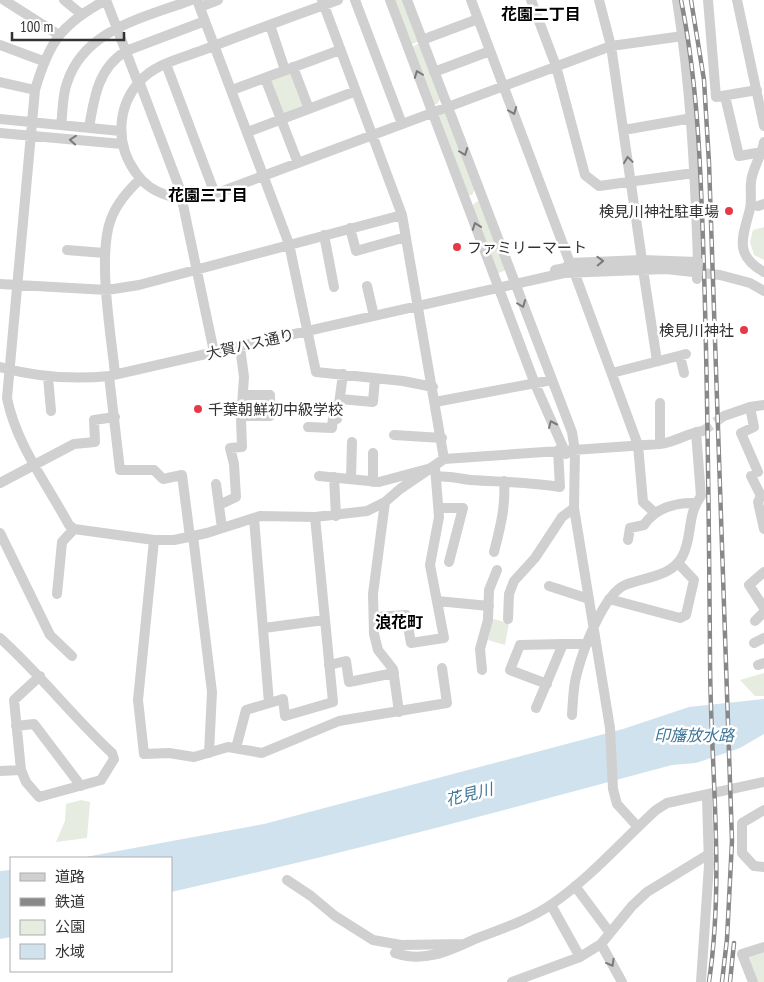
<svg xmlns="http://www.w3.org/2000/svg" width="764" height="982" font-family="'PT Sans Narrow','Noto Sans JP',sans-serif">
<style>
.green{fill:#e6ecdf}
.water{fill:#cfe2ee}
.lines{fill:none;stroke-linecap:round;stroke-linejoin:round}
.minor-tunnel{stroke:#d6d6d6;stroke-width:10;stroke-dasharray:10 5;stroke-linecap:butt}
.minor{stroke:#d0d0d0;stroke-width:10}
.rail-casing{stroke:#888;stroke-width:4.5}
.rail{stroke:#fff;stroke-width:2.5;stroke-dasharray:8;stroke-linecap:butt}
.minor-bridge{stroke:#d0d0d0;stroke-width:10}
.oneway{stroke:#7a7a7a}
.poi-dot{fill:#e63946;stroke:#fff;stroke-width:2}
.labels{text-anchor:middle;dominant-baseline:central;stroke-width:5;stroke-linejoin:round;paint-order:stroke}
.poi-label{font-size:15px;fill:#333;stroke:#fff;text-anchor:end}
.street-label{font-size:15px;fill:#333;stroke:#fff}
.neighbourhood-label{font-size:16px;font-weight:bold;fill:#000;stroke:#fff}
.water-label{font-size:16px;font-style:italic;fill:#3f7597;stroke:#fff}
</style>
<rect width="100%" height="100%" fill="#fff"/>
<path class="green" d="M393,0H404L419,41L410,45Z
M420,43L441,98L437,104H433L411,47Z
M290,71L305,105L283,114L270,81Z
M445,113L447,115L475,189L472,195H468L439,115Z
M478,201L480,203L506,270L496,274L471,206Z
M764,227V260L754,255L750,242L753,230Z
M493,619L509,623L505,645L488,640Z
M764,673V696H755L740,680Z
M81,800L90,802L87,838L56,842L65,821L66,804Z
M764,949V982H755L747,954Z"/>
<path class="water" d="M764,699V734L740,748L696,763L672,765C505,810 339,855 171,892V858H80L264,824L623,729L689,707Z
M11,870V937L0,939V871Z"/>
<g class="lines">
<path class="minor-tunnel" d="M703,431L724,416"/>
<path class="minor" d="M4,0L59,35
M64,0L81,14
M106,0C61,24 49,42 35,90L7,398C16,444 47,484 69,525L74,529L154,540H174L207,533L260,516L315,517L367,511L385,502L400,489L444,459L660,444C676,442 687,433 703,431
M106,0L138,83
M197,0L289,244L316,372L403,381L433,387
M322,0L402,215L444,459
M338,0C293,16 247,33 203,50C182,58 154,64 139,82C116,109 116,146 136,173C152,196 181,202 207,197L611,46L683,36
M355,0L402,124
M390,0L535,384L566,454
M407,0L572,432L575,451L574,508L610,728L613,789L617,804L638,827
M471,0L570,263
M531,0L556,66L585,175L599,186L694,173
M599,0L611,46L642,260
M708,0L716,97L757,90
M737,0L764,126
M200,7L218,0
M270,25L285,70
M422,40L478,19
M0,45L43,61
M166,64L215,194
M293,67L309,109
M434,72L490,51
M265,78L298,163
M139,81L184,200
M0,82L35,90
M232,90L340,50
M725,96L739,156L762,152
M0,119L120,131
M61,125C63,112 62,96 67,83C84,29 144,18 191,0
M89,128C94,98 98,68 126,51L205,21
M624,130L692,118
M248,132L356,91
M0,133L122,144
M764,142C762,155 752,169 751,182C750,191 752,200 750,209C743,236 733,255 764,272
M182,200L214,352
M758,206L764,204
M350,228L356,251L406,237
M324,235L334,287
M67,250L104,253
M555,270L565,268L570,263L642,260L698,262C695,174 691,87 677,0
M644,276L657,361
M576,277L638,445L643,502L655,513
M0,284L107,290L139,285L402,215
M367,286L374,316
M680,356L684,373
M0,367C37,377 71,380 109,376L564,273L666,269L720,275L750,283L764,291
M612,373L686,354
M115,374C111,334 97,255 111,219C117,203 128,191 140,179
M109,376L120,470H154L163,479L182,475L190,537
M48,377L51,411
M340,399L373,402L375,378
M435,402L552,380
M660,403V444
M750,407L754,427L741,433L758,472
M242,416H270V395H244
M724,416L750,407L764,405
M308,427L332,428L333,418L337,419L343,374
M394,435L442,438
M319,476L379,482L435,467L439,517L430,565L444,638L411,643L406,615L374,617
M751,476L761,496L758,502L764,529
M334,477L336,516
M436,477C448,475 459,479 471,480C501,482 530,482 560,487L558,450
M351,479L352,442
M373,482V453
M0,483L74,444L95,442L94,420L115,417
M216,484L222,528
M385,502L373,594L374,634L378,650L393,669L399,712
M219,505L236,497L234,464L230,448L242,447L241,419L244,377L240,347
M439,508H463L449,562
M254,518L269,703
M0,533L50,635L72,656
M193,536L212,692L209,753
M154,540L138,700L144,754L169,753L194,757L228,747L262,753L339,721L447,703L442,668
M628,540L630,528L644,525C655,508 676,502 696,503
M494,552C500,528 506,507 504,481
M764,572L749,585L764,608
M549,586L589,599
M57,594L62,542L74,529
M609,599L680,618L686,615L694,580L678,563
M437,601L489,606
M508,619L509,594L514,581L535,558L562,517L574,508
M755,621L764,612
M264,628L324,620
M0,638C40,674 73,717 112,753L114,759L101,780L39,797L26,782L21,770L14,700L40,676
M754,643L764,638
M563,644H587
M329,665L346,661L349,682L394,673
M758,665L764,663
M482,670L480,649L488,620L489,590L497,570
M536,708L563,644L520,645L510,670L547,684
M572,715C573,701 573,686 577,673C583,650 603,595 625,585C644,577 671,577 682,557C693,538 686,516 701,496L696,432
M16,726L34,724L81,786
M236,748L246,710L283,699L285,716L333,702L315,517
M0,771L21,770
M764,810L742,823V853L754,866L764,867
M287,880L311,896L335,916L373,940L401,945
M575,886L610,933
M551,905L580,957
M464,944L401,945L395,953C424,963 449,951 475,939C501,929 529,920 552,904C590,878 622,841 656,810L667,803L764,782
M601,944L622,982
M512,982L580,957L601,944L632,906L647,892L709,854
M701,982L709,865L707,798
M753,982L742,954L764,947"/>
<g class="rail-casing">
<path id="rail" d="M681,0C699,89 701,180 704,271C708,399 709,528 710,656C710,765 725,874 709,982
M691,0L704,80L709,163L732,841L727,939L722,982
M730,982L734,943"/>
</g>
<use href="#rail" class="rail"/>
<path class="minor-bridge" d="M697,279L698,262"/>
</g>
<defs><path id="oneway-chevron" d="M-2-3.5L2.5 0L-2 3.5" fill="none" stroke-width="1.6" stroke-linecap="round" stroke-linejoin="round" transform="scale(1.25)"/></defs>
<g class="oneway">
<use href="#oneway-chevron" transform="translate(418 74) rotate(-111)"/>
<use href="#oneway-chevron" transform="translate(513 111) rotate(69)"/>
<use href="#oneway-chevron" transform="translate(73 140) rotate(-175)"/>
<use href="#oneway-chevron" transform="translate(464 152) rotate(69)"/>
<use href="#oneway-chevron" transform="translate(628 160) rotate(-98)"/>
<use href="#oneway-chevron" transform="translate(476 226) rotate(-110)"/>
<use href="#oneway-chevron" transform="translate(600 261) rotate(-2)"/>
<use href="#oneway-chevron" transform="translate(522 304) rotate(69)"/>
<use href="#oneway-chevron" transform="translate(552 424) rotate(-114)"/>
<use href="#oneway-chevron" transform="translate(611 963) rotate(61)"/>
</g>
<g class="poi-dot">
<circle cx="729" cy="211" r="5"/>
<circle cx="457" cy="247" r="5"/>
<circle cx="744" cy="330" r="5"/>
<circle cx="198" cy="409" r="5"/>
</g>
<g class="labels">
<g class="poi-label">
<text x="719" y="211">検見川神社駐車場</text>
<text x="467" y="247" text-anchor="start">ファミリーマート</text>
<text x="734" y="330">検見川神社</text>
<text x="208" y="409" text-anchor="start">千葉朝鮮初中級学校</text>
</g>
<g class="street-label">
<text transform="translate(250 344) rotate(-13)">大賀ハス通り</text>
</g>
<g class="neighbourhood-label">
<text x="541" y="14">花園二丁目</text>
<text x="208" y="195">花園三丁目</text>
<text x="399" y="622">浪花町</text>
</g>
<g class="water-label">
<text x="694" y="735">印旛放水路</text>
<text transform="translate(469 794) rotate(-14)">花見川</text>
</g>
</g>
<rect x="10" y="857" width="162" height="115" fill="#ffffff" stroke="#adadad"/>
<rect x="20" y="873" width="25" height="8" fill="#d0d0d0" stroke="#adadad"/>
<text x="55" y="882" font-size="15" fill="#333333">道路</text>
<rect x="20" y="898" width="25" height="8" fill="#888888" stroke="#adadad"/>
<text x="55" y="907" font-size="15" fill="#333333">鉄道</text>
<rect x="20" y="920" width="25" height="15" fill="#e6ecdf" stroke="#adadad"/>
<text x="55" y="932" font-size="15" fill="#333333">公園</text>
<rect x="20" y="944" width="25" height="15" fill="#cfe2ee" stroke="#adadad"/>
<text x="55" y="957" font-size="15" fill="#333333">水域</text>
<path d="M12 32v8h112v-8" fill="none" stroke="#333333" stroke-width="2.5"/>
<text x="20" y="32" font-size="15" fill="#333333" stroke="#ffffff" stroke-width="4" paint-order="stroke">100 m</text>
</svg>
